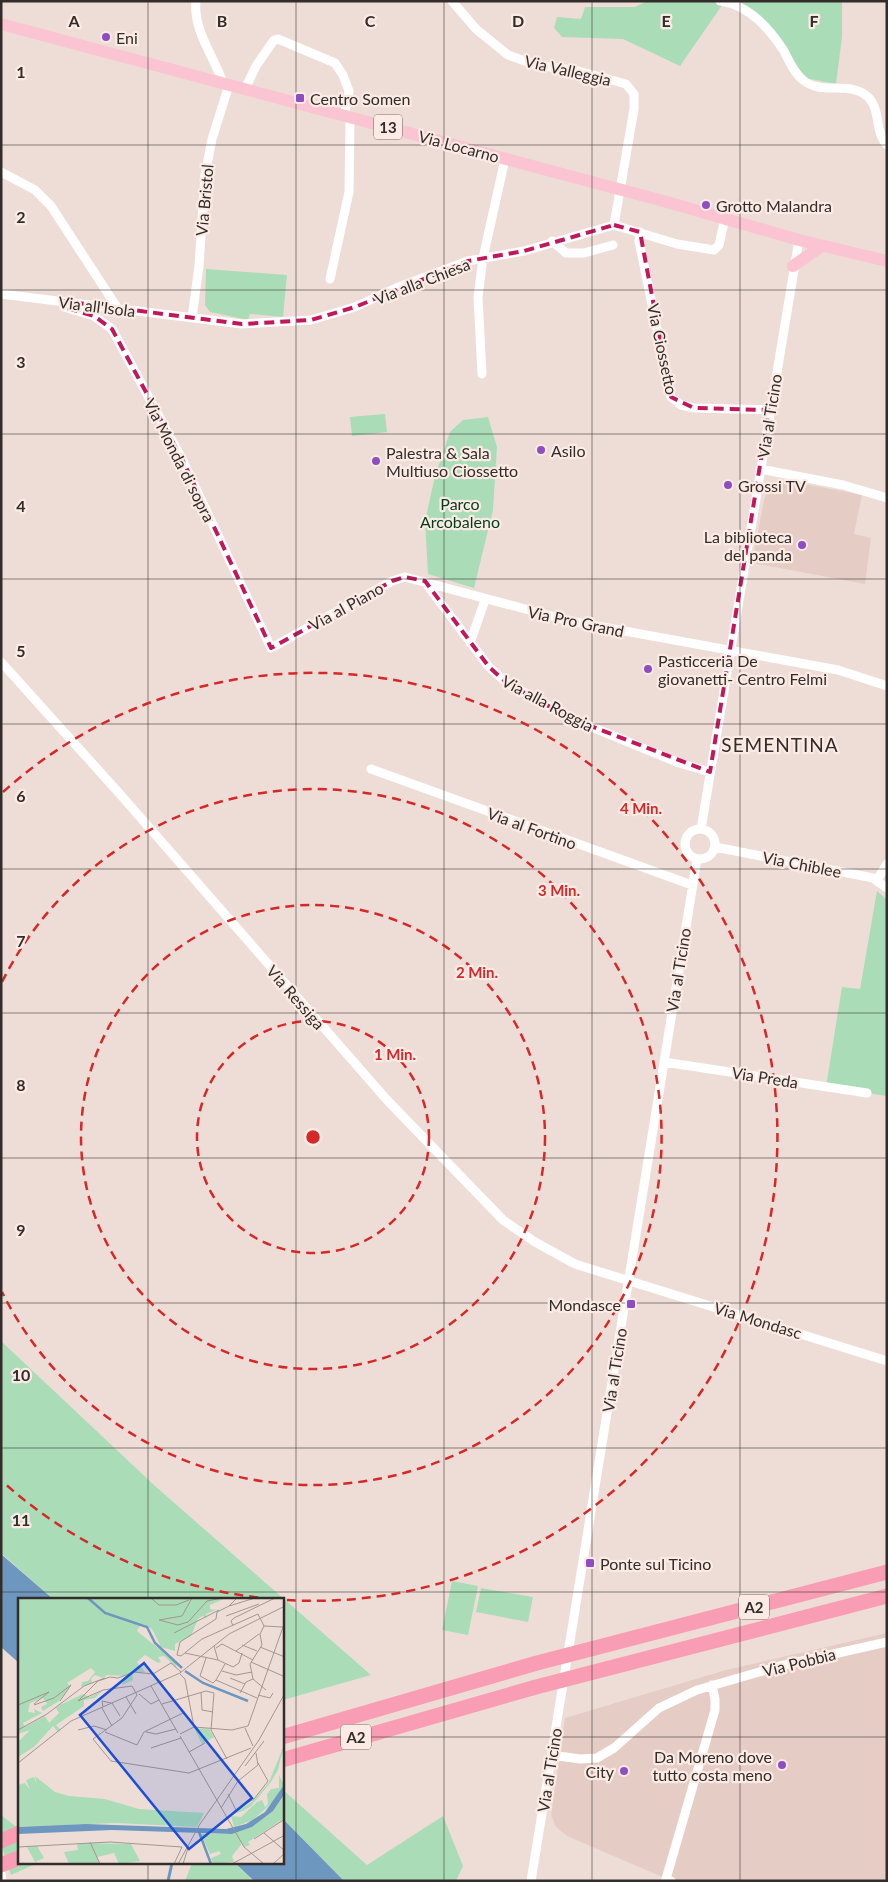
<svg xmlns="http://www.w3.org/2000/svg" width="888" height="1882" font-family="Lato,sans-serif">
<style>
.built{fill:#e5cdc5}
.green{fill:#aaddb7}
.water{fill:#6e97bf}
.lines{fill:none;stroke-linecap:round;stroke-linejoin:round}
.stream{stroke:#6e97bf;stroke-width:3}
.street{stroke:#fff;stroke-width:9}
.primary{stroke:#fbc4d2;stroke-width:12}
.highway{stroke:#f99db4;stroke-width:15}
.marked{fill:none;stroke:#c2185b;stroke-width:4;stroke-dasharray:10 6;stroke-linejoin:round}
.grid{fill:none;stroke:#322c2a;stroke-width:1;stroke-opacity:0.55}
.ring{fill:none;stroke:#d62828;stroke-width:2.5;stroke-dasharray:9 6}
.poi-dot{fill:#8f4dc2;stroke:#fbebe4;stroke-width:2}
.labels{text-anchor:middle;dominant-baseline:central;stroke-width:4.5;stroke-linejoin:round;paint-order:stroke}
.shield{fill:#fbebe4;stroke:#6e6562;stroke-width:1}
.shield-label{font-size:15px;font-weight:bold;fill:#322c2a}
.poi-label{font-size:16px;fill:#322c2a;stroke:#fbebe4;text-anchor:start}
.street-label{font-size:16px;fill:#322c2a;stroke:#fbebe4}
.park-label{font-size:16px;fill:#003d1b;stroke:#fbebe4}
.quarter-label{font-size:19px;letter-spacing:1px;fill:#322c2a;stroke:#fbebe4}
.inset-river{fill:none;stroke:#6e97bf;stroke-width:2.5}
.inset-road{fill:none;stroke:#a39692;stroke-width:1}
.view{fill:#1d4ed8;fill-opacity:0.15;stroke:#1d4ed8;stroke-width:2.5}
.inset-edge{fill:none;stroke:#322c2a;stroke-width:2.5}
.grid-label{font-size:16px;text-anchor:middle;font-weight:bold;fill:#322c2a;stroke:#fbebe4;stroke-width:4.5;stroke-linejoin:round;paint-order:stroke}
.centre{fill:#d62828;stroke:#fbebe4;stroke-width:2.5}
.ring-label{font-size:15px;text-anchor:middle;font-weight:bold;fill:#d62828;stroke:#fbebe4;stroke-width:4.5;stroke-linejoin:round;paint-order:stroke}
</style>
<rect width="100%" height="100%" fill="#eeddd7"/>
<path class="built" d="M794,482L862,495L854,534L871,538L865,584L752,563L764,500L769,487L777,483Z
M887,1633V1881H681L660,1876L567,1836L556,1827L551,1815L565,1718L726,1670Z"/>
<path class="green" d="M647,1H725L680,66L623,39L562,37L554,28L557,17L581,19L585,7H635Z
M733,1H842V37L836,84L805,78L794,66L786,48Z
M206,269L287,275L283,317L250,314L248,320L210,312L205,305Z
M385,414L387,432L352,436L350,417Z
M488,417L497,447L493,510L474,588L428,574L425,521L435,476L450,432L463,420Z
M877,891L887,900V1096L826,1087L842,987L860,989Z
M1,1341L155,1486L371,1675L283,1700L282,1600L53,1599L1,1553Z
M452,1581L478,1586L468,1635L442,1630Z
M481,1588L533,1597L528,1622L476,1612Z
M282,1789L367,1865L443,1816L463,1866L456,1881H344L283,1819Z
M1,1815L19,1829V1863H38L11,1875L1,1844Z
M192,1863H235L253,1881H185Z"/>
<path class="water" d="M1,1554L53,1599L19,1600V1663L1,1647Z
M283,1819L344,1881H254L235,1863H282Z"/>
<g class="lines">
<path class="stream" d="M168,1881L172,1863"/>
<path class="street" d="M196,1C193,31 214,56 223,83
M720,1C749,5 769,28 784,51C789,61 794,73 803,80C821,96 850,80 868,97C881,109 874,131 887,145
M245,89L256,66L274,40L278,39L335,63L343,75L349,91L344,116
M1,172L35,190L51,206L118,309
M614,225L677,244L714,250L719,245L725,218
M640,232L639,241L671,397L681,405L694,408L769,410
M552,241L566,253H584L613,245
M330,279L349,192L350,117
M1,294L242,324L311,320L355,307L396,288L468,261L524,251L614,225L634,109V94L626,84L578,71L536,65L508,55L476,29L452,1
M62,301L64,307L94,316L112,329L183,461L271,648L392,581L405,577L570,621L838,670L887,686
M192,318L199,266L205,175L212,139L229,85
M482,374L478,297L483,258L505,159
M760,469L843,485L887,498
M425,582L489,667L507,683L570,718L679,763L710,772
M470,643L485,600
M1,662L119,793L387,1100L503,1220L535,1242L575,1264L887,1361
M371,769L692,885
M701,829L799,240
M685 844a15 15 0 1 1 30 0a15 15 0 1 1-30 0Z
M715,847L873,878L887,888
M877,880L887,864
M664,1062L867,1093
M552,1755L580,1759L597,1758L614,1748L659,1708L697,1690L780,1666L887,1642
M1,1873L2,1881
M531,1881L697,859
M671,1881L666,1879L715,1710V1699L712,1685"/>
<path class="primary" d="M1,24L667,202L799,240L887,261
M793,266L822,246"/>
<path class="highway" d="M282,1737L537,1663L887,1572
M282,1760L536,1687L887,1596
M1,1841L19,1833
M1,1865L19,1858"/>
</g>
<path class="marked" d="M614,225L640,232L671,397L694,408L769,410L710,772L570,718L507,683L489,667L425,581L405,577L392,581L271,648L183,461L112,329L94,316L64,307L62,301L242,324L311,320L355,307L468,261L524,251Z"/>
<path class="grid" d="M148,1V1600M296,1V1881M444,1V1881M592,1V1881M740,1V1881M1,145H887M1,290H887M1,434H887M1,579H887M1,724H887M1,869H887M1,1013H887M1,1158H887M1,1303H887M1,1448H887M1,1592H887M1,1737H19M282,1737H887M148,1863V1881"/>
<g class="ring">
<circle cx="313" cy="1137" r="116"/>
<circle cx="313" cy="1137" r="232"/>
<path d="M2 982A348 348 0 1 1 2 1292"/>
<path d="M273 1599A464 464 0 0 1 3 1482M3 792A464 464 0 1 1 285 1600"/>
</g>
<g class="poi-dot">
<circle cx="106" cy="37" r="5"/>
<rect x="295" y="93" width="10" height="10" rx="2.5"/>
<circle cx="706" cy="205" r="5"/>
<circle cx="541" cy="450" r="5"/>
<circle cx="376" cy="461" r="5"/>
<circle cx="728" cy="485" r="5"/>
<circle cx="802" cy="545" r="5"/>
<circle cx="648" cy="669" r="5"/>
<rect x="626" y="1299" width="10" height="10" rx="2.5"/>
<rect x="585" y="1558" width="10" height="10" rx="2.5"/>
<circle cx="782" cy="1765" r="5"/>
<circle cx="624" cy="1771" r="5"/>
</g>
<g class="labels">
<g class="shield">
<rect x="374" y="114.5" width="28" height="25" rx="4"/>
<rect x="739" y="1594.5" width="30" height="25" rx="4"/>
<rect x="341" y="1724.5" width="30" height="25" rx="4"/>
</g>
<g class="shield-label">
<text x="388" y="127">13</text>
<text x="754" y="1607">A2</text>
<text x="356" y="1737">A2</text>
</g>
<g class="poi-label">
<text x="116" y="37">Eni</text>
<text x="310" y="98">Centro Somen</text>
<text x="716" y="205">Grotto Malandra</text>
<text x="551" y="450">Asilo</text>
<text x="386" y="452">Palestra &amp; Sala<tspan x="386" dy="18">Multiuso Ciossetto</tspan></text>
<text x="738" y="485">Grossi TV</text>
<text x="792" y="536" text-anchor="end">La biblioteca<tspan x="792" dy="18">del panda</tspan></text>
<text x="658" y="660">Pasticceria De<tspan x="658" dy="18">giovanetti- Centro Felmi</tspan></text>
<text x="621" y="1304" text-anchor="end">Mondasce</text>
<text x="600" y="1563">Ponte sul Ticino</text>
<text x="772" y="1756" text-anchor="end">Da Moreno dove<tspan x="772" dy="18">tutto costa meno</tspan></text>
<text x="614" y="1771" text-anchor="end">City</text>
</g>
<g class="street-label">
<text transform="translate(568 70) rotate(13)">Via Valleggia</text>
<text transform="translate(459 146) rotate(15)">Via Locarno</text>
<text transform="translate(204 200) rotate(-85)">Via Bristol</text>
<text transform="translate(422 281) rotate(-21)">Via alla Chiesa</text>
<text transform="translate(97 306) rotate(7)">Via all'Isola</text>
<text transform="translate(663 349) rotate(78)">Via Ciossetto</text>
<text transform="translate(769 416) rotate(-81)">Via al Ticino</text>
<text transform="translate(180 460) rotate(63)">Via Monda di sopra</text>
<text transform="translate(346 606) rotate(-29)">Via al Piano</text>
<text transform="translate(576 621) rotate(12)">Via Pro Grand</text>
<text transform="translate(548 703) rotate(28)">Via alla Roggia</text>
<text transform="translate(532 828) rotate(20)">Via al Fortino</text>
<text transform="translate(802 864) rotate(11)">Via Chiblee</text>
<text transform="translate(678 970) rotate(-81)">Via al Ticino</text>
<text transform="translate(296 997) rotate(49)">Via Ressiga</text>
<text transform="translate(765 1077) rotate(9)">Via Preda</text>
<text transform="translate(758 1320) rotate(17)">Via Mondasc</text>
<text transform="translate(614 1370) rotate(-81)">Via al Ticino</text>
<text transform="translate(799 1662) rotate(-14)">Via Pobbia</text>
<text transform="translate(549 1770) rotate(-81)">Via al Ticino</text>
</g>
<g class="park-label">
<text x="460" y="503">Parco<tspan x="460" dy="18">Arcobaleno</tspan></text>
</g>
<g class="quarter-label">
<text x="780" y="744">SEMENTINA</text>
</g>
</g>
<g transform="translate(18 1598)">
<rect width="266" height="266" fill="#eeddd7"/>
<path d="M0,0H208L192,7V11L198,12L188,16L189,20L184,18L180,21L173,38L157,46V53L143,49L134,31L125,26L121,29L119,33L157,64L159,70L146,58L140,59L143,64L140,65L127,57L119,64L127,74L114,75L115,82L104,87L108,78L89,77L85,80L77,77L73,81L74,85L63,89L64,84L70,83L77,74L73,70L49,85L52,88L41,103L25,113L23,109L29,106L25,100L12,105L10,114L17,115L16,111L24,115L5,125L7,129L27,118L31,125L41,115L38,110L42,107L65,96L72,99L85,92L77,100L66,102V108L38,127L43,132L40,134L35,128L16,149L0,159V144L12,132L0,136ZM176,130L191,131L196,139L184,146ZM266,147L260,172L253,184L233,208L225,213L212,217L234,204L251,184ZM261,177L266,187L257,202L235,222L216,229L213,218L223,219L239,204L244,202L247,209L250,206L249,196L253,191L261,190ZM17,178L37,194L51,198L87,201L121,211L186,215L179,229L97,225L0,229V187L7,185L12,192L8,182L16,179L19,186ZM266,198L267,220L230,244L232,247L226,249L222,243L223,247L214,258L216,264L195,266L193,260L203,256L201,253L192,256L183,236H214L234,229L255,213ZM59,245L113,246L122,263L101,266L96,255L79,259L81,266H51L46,254L60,252ZM19,248L26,260L17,264L9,249Z" fill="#aaddb7"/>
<path d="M266,187V197L255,213L234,229L214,236L94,232L0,236V229L68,226L208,231L228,226L247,214Z" fill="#6e97bf"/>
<path class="inset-river" d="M70,0L87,15L129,29L137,45L164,70M167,73L185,85L230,103M181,234L193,266"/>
<path class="inset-road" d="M133,0L141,7H158L171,2M174,0L164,18L141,22L160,27L170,24L189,3L204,0M219,0L211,8L237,0M211,8L199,14L198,21L162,44L159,57L163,58L184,41L240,16L246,28L242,36L244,47L232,66L235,81L248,92M208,18L241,6M215,28L213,23L216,20L257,0M246,28L265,29M156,35L201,12M224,47L239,53M196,48L200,62L215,69L221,65L224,55M242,49L267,59M198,50L204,46L235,62M218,53L241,36M167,55L200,62M188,60L182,78L195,85L198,82M233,64L265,78M204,73L218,77L234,74M162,76L167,81L176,129M92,79L80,83L60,103L85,92L114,88L119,97L104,120L75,141L93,163L171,175L233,150M92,79L100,80L116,74L135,76L153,65L163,74M212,80L227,86M198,82L239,100M198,82L207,66M133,88L160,135M183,94L184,112L195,114M222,95L228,84L235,81M121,96L133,106L141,102M240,97L252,100L255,95M108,99L118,116M94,105L102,118M144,106L188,93L196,95L193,132L209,161M0,107L31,94L16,106M16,107L36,100L53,87L42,103M85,109L84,103L93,105M84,110L94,128M227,130L235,148M0,132L29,116L66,88L87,80M60,132L76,128L89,132M87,134L119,147L126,134M126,134L167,114M128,134L138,136L158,131M162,136L176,129L214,132L230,128L265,29M162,138L226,249L246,266M133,150L163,140M171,154L187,145M0,165L53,123L162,75L211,36L267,8M227,168L246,143M210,196L218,212L236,201L250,183L240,165M203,210L220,183L240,167L238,155M246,235L267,253M236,241L267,221M72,244L82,266M0,249L92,244L164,249M156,266L164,249M160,266L182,226L241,142L267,95M165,266L170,250M214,266L267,237M255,266L267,255"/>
<path class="view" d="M126,65L234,200L171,251L62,117Z"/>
<rect width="266" height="266" class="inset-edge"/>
</g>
<g class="grid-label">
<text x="74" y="27">A</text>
<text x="222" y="27">B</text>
<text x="370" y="27">C</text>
<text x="518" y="27">D</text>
<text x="666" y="27">E</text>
<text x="814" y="27">F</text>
<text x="21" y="78">1</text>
<text x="21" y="223">2</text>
<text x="21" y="368">3</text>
<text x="21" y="512">4</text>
<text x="21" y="657">5</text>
<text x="21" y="802">6</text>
<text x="21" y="947">7</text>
<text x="21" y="1091">8</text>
<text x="21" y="1236">9</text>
<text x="21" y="1381">10</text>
<text x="21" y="1526">11</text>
</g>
<circle cx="313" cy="1137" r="8" class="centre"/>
<g class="ring-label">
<text x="641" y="814">4 Min.</text>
<text x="559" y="896">3 Min.</text>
<text x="477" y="978">2 Min.</text>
<text x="395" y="1060">1 Min.</text>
</g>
<rect width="888" height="1882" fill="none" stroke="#322c2a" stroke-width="5"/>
</svg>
